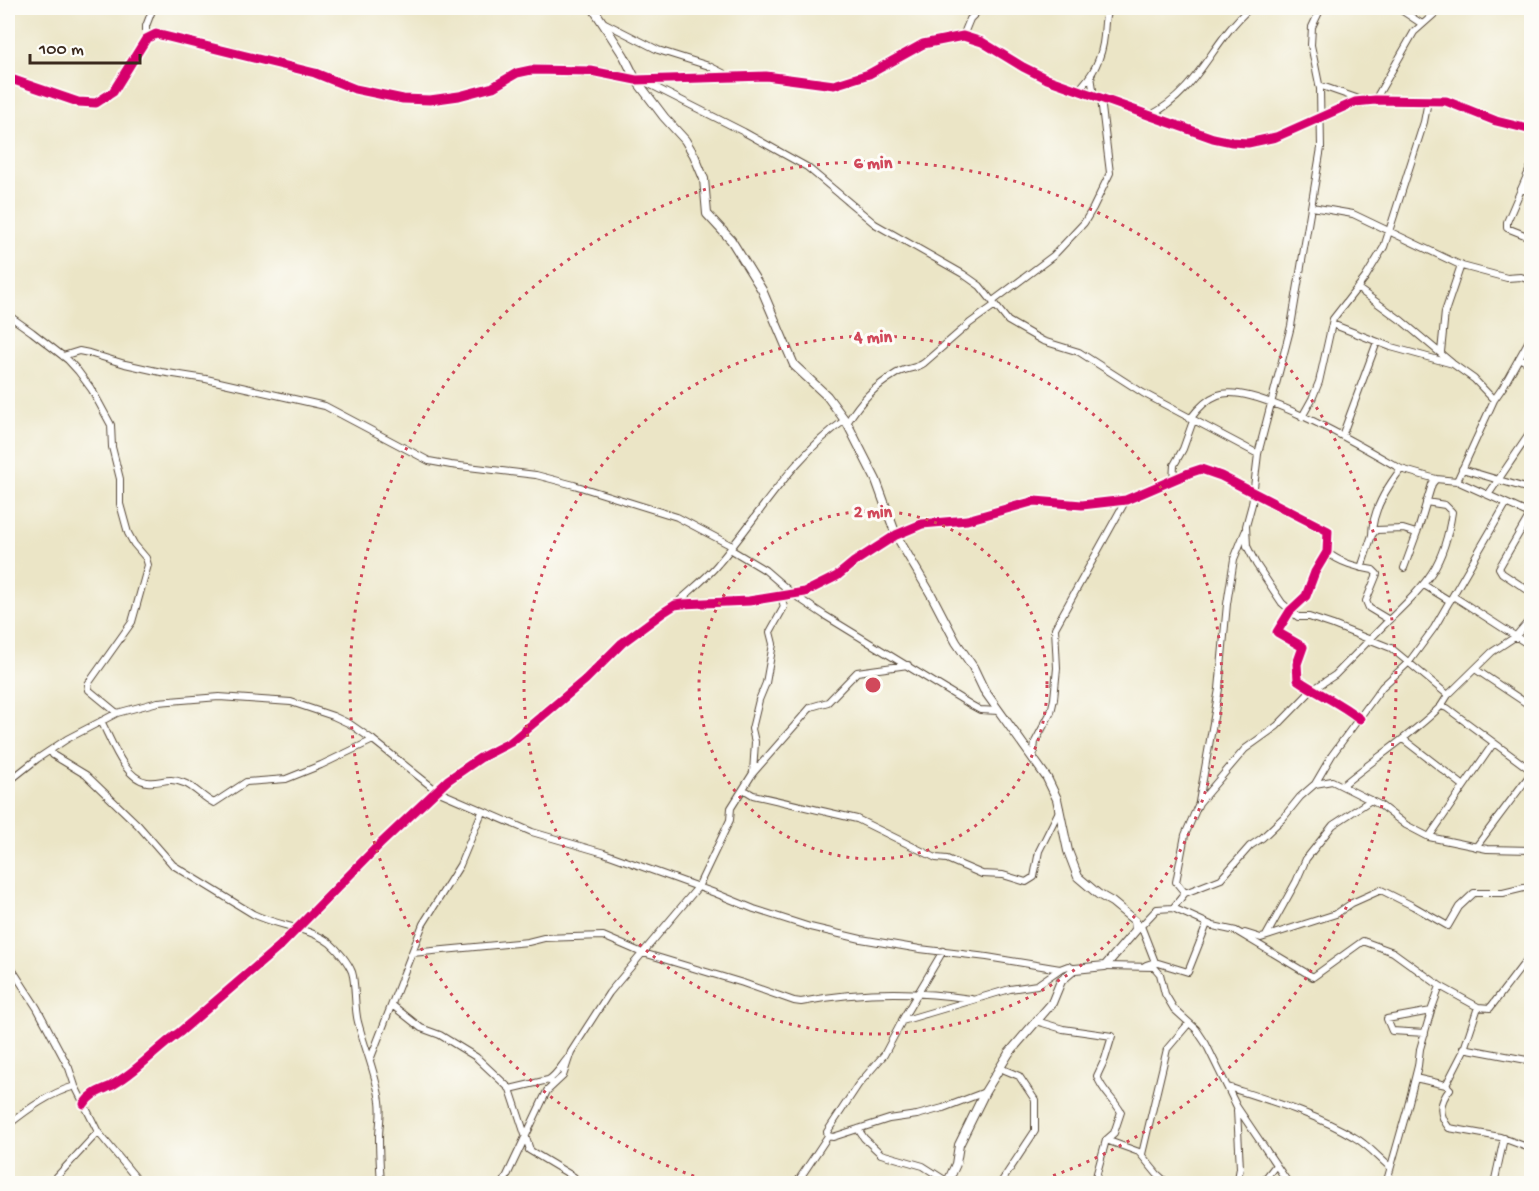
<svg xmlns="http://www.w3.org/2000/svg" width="1539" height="1191" font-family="'Gochi Hand',sans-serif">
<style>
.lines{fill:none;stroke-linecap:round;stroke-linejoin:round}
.minor-casing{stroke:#554637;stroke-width:8}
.tertiary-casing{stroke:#554637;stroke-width:10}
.minor{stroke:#fff;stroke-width:6}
.tertiary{stroke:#fff;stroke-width:8}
.cycleway-casing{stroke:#fdfcf7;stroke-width:13}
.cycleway{stroke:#d6006c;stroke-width:9}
.ring{fill:none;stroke:#d1495b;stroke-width:3;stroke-dasharray:3 6}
.centre{fill:#d1495b;stroke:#fdfcf7;stroke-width:3}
.ring-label{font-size:18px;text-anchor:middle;font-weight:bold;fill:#d1495b;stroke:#fdfcf7;stroke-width:6;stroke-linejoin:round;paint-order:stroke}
</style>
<rect width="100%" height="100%" fill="#fdfcf7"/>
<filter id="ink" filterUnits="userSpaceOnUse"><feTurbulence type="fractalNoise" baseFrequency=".0167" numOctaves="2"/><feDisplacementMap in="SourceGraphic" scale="12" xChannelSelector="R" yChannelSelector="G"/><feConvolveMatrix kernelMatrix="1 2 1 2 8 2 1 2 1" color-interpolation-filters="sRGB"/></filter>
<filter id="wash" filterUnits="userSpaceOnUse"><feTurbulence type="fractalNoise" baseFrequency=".008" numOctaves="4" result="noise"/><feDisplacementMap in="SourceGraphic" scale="24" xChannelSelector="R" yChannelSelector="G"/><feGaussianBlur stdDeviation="1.35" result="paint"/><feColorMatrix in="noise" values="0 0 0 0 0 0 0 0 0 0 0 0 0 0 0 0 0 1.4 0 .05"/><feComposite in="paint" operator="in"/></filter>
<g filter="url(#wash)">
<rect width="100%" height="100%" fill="#ebe5c6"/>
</g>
<g filter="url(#ink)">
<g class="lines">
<g class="minor-casing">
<path id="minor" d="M1321,8L1312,27L1311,45L1320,89L1321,148L1291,326L1258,454L1252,504L1246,526L1247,546L1256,564L1282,603L1298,617H1309L1333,625L1391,648L1448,695L1441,706
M1398,8L1422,24
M601,21L658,50L709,66L729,76
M963,36L970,19L981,8
M146,39V26L153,8
M1091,76L1094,96
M8,78L78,102L96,103L113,92L146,39L156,34L315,73L355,89L403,99L430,100L459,96L493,87L517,73L531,70L591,71L636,80L766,76L834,85L869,74L923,44L963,36L982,42L1023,67L1047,79L1213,138L1232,142L1248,143L1276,137L1355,102L1375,100L1446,101L1496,121L1532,130
M643,81L744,132L807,167L875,224L963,274L980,286L1008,321L1043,341L1079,352L1143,393L1258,454
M1319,85L1362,100
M1077,91C1093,76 1102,58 1104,36C1105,25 1104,17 1109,8
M1375,100L1414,32L1441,8
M1149,116C1199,91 1211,42 1250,8
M1532,164L1507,222V228L1532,238
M1521,189L1532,193
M1312,207L1353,214L1462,266L1507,278L1521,277L1532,281
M1357,288L1402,321L1452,363
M993,301L1053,256L1084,223L1093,208L1110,173L1101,99
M8,315L32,332L68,360L78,371L92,390L111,425L112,447L120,479V504L128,533L134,544L146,558L148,565L132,622L88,684L89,690L117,713
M1332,324L1391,347L1453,364L1474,379L1494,400
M1441,352L1445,312L1461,265
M63,356L79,351L89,353L125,364L161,372L206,379L325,406L429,461L451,465L536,475L574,485L677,517L732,546
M1519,358L1532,365
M1302,417L1312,399L1319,382L1333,319L1365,278L1384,247L1424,122L1428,101
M1190,419C1196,411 1207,399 1218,395C1253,381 1368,450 1401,469
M847,423C861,400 874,387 897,373C906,368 916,369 924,363L970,323L995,305
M1342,436L1377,342
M1462,469L1532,490
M1173,480L1174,465L1183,449L1193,421
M1457,481L1494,400L1503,387L1532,335
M1488,495L1532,430
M1532,511L1499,568L1502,573L1532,593
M1372,535C1372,511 1387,487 1401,469L1436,479L1457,481L1530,514
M730,549L765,570L794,595L824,615L971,705L980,710L999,711
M1361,568L1372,535L1376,530L1403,529L1416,533
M1404,568L1419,527L1432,484L1436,479
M1424,585L1450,601
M1453,596L1532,647
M675,605C689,591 706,579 718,564C760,515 792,457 845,420
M1389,620C1427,583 1444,567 1452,512L1445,505L1426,502
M1475,669L1532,707
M1448,695L1492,652L1515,637L1532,617
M101,721C111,739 124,779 147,782C161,784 167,776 184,783C195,787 203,798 214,803L246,782L286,779L321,765L373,740
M1403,739L1464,786
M51,751L53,755L86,775L138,825L173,865L253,914C277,926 308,927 330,943C338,950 348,962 352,972C356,984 354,1007 358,1022C365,1049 376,1074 380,1101C382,1114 379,1125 379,1138C379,1153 380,1168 381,1184
M1033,759L1035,742L1051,712L1054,699L1057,668L1055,628L1126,500
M753,773L755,742L752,729L759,700L766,683L773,644L770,632L784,607L781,596
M8,782L37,759L67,739L117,713L158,702L219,697L291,702L333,716L350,724L373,740L437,791L532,832L604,853L715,893L754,909L810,927L861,939L920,949L987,957L1060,969
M1315,784L1332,755L1382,687L1409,662L1434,628L1506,504
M1343,785C1375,758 1411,736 1441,706L1447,708L1532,771
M743,789L753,795L857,819L936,858L947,859L982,874L1003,875L1026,882L1034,877L1039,851L1060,809
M1199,802L1219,689L1227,604L1234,559L1245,532
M1429,837L1493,744
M1476,847L1532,772
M1185,893L1176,882L1185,835L1199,803L1245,749L1277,726L1312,690L1335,675L1389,620L1369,608L1366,601L1377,574L1373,570C1357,567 1340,563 1327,552
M1173,908L1213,926L1236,931L1313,977L1363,941L1393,952L1440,986L1431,1011L1387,1019L1392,1031L1425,1033
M1136,926H1141L1157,909L1173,908L1185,893L1221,879L1250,846L1262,838L1283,818L1300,797L1315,784L1332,781L1380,805L1406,825L1429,837L1487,849L1532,850
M1141,926L1155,962
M1245,933L1261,938L1336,914L1352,903L1381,890L1413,906L1448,926L1459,907L1474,893H1503L1532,886
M1266,936L1296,882L1306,859L1333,825L1371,800
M412,953L528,942L544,938L603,936L640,952L743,983L794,1001L801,1002C858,991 913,990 971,999
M1532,953L1490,1008L1478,1007L1463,1052L1446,1085L1450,1089C1439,1103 1438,1114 1449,1128L1500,1137L1532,1149
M8,963L37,1008L69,1068L75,1086L98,1132L141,1184
M1146,965L1155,962L1188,972L1207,924
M1105,966L1154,967L1160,974L1165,994L1174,1009L1196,1029L1206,1044L1237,1107L1289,1184
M1440,986L1478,1007
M392,1005L421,1028L440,1035L476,1057L510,1089L530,1150
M902,1020L943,951
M1036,1021L1063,1029L1112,1036L1105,1059L1097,1076C1102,1091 1113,1098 1121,1112L1114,1133L1106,1140L1094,1184
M1463,1048L1532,1061
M370,1060L423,924L460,865L482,812
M1000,1068L1019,1076L1035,1100V1131L1000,1184
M1415,1078L1446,1085
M548,1080C556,1076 561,1066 567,1059
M1228,1087C1271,1101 1316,1114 1354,1137C1367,1144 1378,1157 1390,1167
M510,1089L548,1080L554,1084
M84,1104C91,1093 100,1091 111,1086C137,1072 156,1049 180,1032L280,946L377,847L448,780L480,758L511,742L585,680L622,643L664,612L675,605L682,604L749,601L805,592L837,576L854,562L896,535L922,524L967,520L1035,501L1082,505L1126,500L1189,473L1201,469L1221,476L1328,531L1327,552L1315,572L1306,596L1290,611L1277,632L1303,647L1297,664L1298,680C1320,695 1339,702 1360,719
M1237,1110L1240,1168L1237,1184
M8,1125C28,1109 50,1093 75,1086
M858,1129L864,1138L881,1154L923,1166L948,1182
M828,1136L833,1137L889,1119L917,1115L943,1108L985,1092
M1106,1140L1139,1152L1157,1174L1168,1184
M529,1150L574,1177V1184
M1142,1154L1167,1049L1189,1023
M50,1184L98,1132
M503,1184L547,1091L563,1076L571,1052L609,993L698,887L730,820L731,808L753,773L811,707L828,702L857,672L908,665
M796,1184L828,1136L827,1132L858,1085L884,1055L902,1021L1010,989L1037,985L1060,969L1068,966L1075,969
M1261,1184L1276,1165
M1386,1184L1407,1110L1418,1066L1420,1049L1431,1011
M1494,1184L1504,1138"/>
</g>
<g class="tertiary-casing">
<path id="tertiary" d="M593,8L624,56L636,80L664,117L685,140L694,155L704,179L707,214L731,240L762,290L794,365L827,396L847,423L876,480L896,535L932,596L956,642L973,667L984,690L1047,778L1057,799L1068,851L1078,877L1098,894L1112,902L1135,921L1136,930L1105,966L1075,969L1061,981L1052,1003L1009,1053L985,1092L959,1145L956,1164L947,1184"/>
</g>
<use href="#minor" class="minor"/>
<use href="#tertiary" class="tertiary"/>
<g class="cycleway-casing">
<path id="cycleway" d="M8,78L78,102L96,103L113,92L146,39L156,34L315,73L355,89L403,99L430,100L459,96L493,87L517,73L531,70L591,71L636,80L766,76L834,85L869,74L923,44L963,36L982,42L1023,67L1047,79L1213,138L1232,142L1248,143L1276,137L1355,102L1375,100L1446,101L1496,121L1532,130
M84,1104C91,1093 100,1091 111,1086C137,1072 156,1049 180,1032L280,946L377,847L448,780L480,758L511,742L585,680L622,643L664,612L675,605L682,604L749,601L805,592L837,576L854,562L896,535L922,524L967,520L1035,501L1082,505L1126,500L1189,473L1201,469L1221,476L1328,531L1327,552L1315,572L1306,596L1290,611L1277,632L1303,647L1297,664L1298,680C1320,695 1339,702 1360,719"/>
</g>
<use href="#cycleway" class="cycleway"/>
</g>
</g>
<g class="ring">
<circle cx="873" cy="685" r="174"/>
<circle cx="873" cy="685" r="349"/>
<path d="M711 1182A523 523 0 1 1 1035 1182"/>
</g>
<circle cx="873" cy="685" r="9" class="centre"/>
<g class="ring-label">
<text x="873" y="168">6 min</text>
<text x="873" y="342">4 min</text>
<text x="873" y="517">2 min</text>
</g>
<rect width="1539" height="1191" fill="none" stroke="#fdfcf7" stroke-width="30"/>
<path d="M30 54v9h110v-9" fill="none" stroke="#3b2a1e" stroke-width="3"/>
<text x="39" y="54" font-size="18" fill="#3b2a1e" stroke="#fdfcf7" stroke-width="4.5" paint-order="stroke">100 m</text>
</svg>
